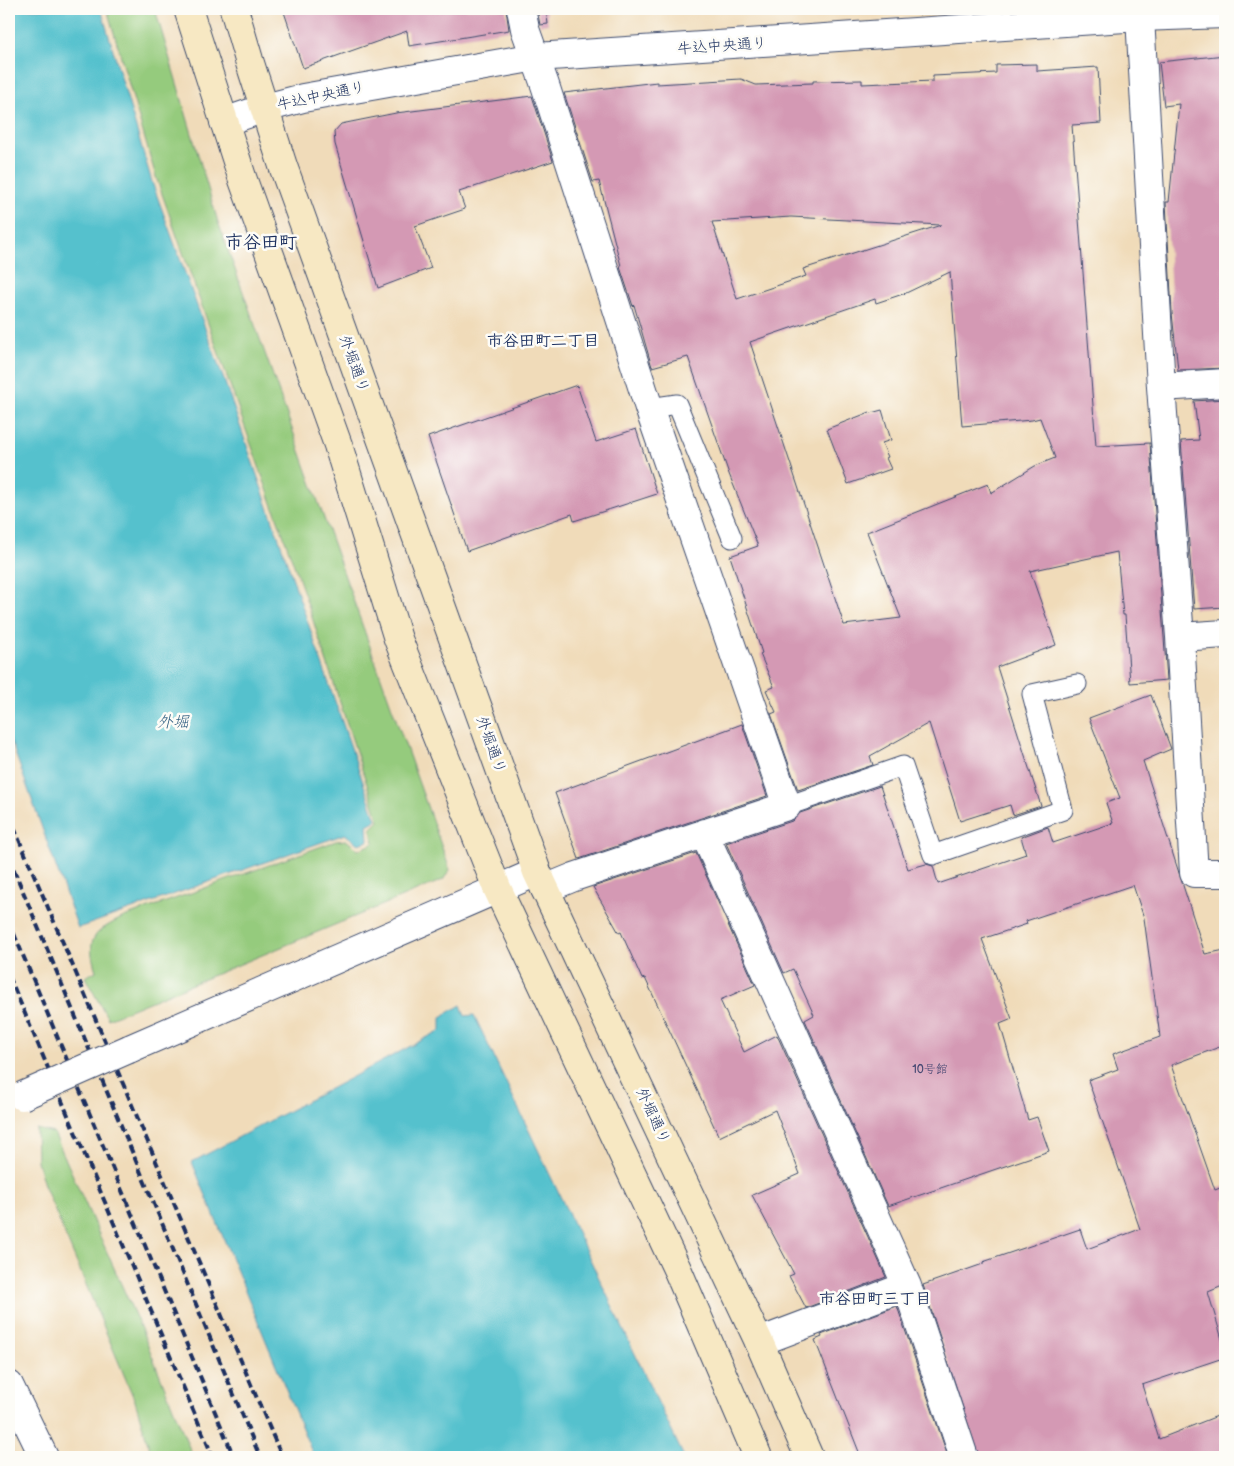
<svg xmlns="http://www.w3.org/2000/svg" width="1234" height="1466" font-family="'Balsamiq Sans','Klee One',sans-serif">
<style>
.green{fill:#95cb7d;stroke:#587d6e}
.water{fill:#54c1cd;stroke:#387896}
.building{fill:#d499b4;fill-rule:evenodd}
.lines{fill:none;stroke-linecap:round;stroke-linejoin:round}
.service-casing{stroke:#3b496c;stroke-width:21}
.minor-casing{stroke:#3b496c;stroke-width:30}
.tertiary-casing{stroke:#3b496c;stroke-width:30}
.secondary-casing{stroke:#3b496c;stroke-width:30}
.service{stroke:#fff;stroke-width:19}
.minor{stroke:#fff;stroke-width:28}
.tertiary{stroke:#fff;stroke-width:28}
.secondary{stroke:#f7e8c3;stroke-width:28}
.rail{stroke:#1b2f5e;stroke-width:4;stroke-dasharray:8 4;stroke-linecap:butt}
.tertiary-bridge-casing{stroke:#3b496c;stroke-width:30;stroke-linecap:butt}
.tertiary-bridge{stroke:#fff;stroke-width:28}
.labels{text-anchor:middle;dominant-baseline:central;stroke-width:5;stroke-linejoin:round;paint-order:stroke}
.number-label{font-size:12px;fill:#494a74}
.street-label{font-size:15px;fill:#1b2f5e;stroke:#fdfcf7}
.neighbourhood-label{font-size:16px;font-weight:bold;fill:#1b2f5e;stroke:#fdfcf7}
.water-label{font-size:16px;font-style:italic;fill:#2c5b7f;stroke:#fdfcf7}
.quarter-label{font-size:18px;font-weight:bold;fill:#1b2f5e;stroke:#fdfcf7}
</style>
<rect width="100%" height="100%" fill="#fdfcf7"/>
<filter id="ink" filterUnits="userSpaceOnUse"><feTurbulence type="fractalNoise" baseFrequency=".02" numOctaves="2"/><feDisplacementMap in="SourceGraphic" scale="10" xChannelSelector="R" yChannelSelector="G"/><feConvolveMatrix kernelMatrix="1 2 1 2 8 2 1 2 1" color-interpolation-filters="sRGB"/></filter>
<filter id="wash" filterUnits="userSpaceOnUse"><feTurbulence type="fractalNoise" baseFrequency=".0096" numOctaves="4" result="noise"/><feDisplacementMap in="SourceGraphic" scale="20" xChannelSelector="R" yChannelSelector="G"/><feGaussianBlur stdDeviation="1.12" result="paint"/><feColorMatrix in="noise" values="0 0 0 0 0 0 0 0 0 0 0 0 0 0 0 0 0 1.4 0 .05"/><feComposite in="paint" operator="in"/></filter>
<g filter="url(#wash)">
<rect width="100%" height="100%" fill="#f0dbb9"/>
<path class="green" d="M107,9H155L218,222L450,870L443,880L108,1019L85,977L96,971C85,937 94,932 124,917L336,841L346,840L359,850L374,843L371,829L379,821L305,596L156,177Z
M36,1129L54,1133L142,1331L193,1457H152L135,1401L44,1185L37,1161Z"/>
<path class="water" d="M9,9H101L152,182L228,391L376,820L367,825L368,841L358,844L345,834L78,928L9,736Z
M461,1005L465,1016L474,1015L684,1457H314L192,1162L441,1030V1017Z"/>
<g id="blocks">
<path class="building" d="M283,9H506L509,30L409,46L407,31L303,68Z
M537,9H546L548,24L540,25Z
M1225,55V368L1178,370L1172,313L1166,202H1169L1179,104L1164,106L1159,62Z
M1037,64V71L1098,67L1101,123L1072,125L1096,446L1150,443L1167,680L1130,683L1125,615H1123L1117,552L1030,571L1056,645L997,667L1041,806L1013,815L1010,805L960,821L929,723L870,756L873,765L798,790L771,714L776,712L766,690L774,687L760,654L762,653L730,556L758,546L729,474L688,357L652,367L634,305L633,306L620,267L621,266L599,181L593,182L564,93L657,82V84L741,79L756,85L813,83V81L862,80V84L933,81V76L996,73V65ZM791,217L941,225L803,269L806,276L737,299L712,222ZM950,272L962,426L1032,420L1040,418L1055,458L1035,466L991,493L988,484L867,532L901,618L844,625L750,342L875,299L876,303L906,293Z
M532,96L553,161L459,192L465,209L415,226L431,268L378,288L335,144L334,132L341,124L396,113Z
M577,385L596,442L636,429L657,494L574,521L572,514L467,551L428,437Z
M1225,399V445H1223V502H1225V607L1194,609L1181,441L1199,440L1194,401Z
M882,410L891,440L882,443L888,457L886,458L891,469L848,484L827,429L870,412L871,413Z
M1151,695L1171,749L1143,761L1205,954L1225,950V1045L1171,1065L1215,1190L1225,1186V1285L1208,1292L1224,1346L1223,1358L1142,1385L1159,1439L1225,1413V1457H979L923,1285L983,1264V1262L1080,1229L1087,1249L1140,1229L1088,1080L1118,1069L1113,1054L1160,1037L1144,918L1133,885L1026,921L1027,924L982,939L1012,1019L1000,1024L1028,1120L1037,1117L1049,1151L888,1206L805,1020L814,1015L793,969L784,973L726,843L792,821L800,813L880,786L908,869L926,864L933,866L938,884L1026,854L1021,837L1048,827L1053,843L1113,823L1106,803L1120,798L1089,718Z
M742,724L767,796L579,859L555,793Z
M696,853L755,985L720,1000L744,1052L777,1035L886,1277L806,1308L789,1276L794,1274L752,1195L800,1174L775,1110L719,1137L645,978L642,979L621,932L619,933L593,887Z
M897,1306L948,1457H861L815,1340L822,1337L821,1335Z"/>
</g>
</g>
<g filter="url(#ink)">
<use href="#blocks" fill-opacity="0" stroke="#3b496c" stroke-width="1"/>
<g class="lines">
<g class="service-casing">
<path id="service" d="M649,408L677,404L732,538
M787,806L903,766L933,855L1063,810L1032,694L1077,684"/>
</g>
<g class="minor-casing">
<path id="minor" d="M521,9L525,29L545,85L649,408L787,806L574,877L545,889
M1140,17L1161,387L1180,637L1194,873H1225
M1161,387L1225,383
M1180,637L1225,634
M704,833L907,1286L964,1457
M759,1342L907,1286"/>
</g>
<g class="tertiary-casing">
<path id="tertiary" d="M224,122L265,108L303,98L536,57L1140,17L1225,14
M129,1049L537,872
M9,1385L44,1457"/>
</g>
<g class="secondary-casing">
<path id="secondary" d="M188,9L243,180L338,445L398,639L497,888L678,1271L758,1457
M234,9L249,60L283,166L537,872L759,1342L809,1457"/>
</g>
<use href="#service" class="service"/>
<use href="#minor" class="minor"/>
<use href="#tertiary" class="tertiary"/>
<use href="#secondary" class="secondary"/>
<path class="rail" d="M9,816L282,1457
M9,858L260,1457
M9,922L234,1457
M9,976L213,1457"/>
<g class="tertiary-bridge-casing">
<path id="tertiary-bridge" d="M22,1096L129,1049"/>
</g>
<use href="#tertiary-bridge" class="tertiary-bridge"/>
</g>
</g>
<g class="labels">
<g class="number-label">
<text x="930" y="1069">10号館</text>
</g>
<g class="street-label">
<text transform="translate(722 46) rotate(-4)">牛込中央通り</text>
<text transform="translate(321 96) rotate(-12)">牛込中央通り</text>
<text transform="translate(354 364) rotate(70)">外堀通り</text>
<text transform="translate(491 745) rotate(70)">外堀通り</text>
<text transform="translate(653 1116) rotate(65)">外堀通り</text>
</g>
<g class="neighbourhood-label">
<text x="543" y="341">市谷田町二丁目</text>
<text x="875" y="1299">市谷田町三丁目</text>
</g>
<g class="water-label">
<text x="173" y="722">外堀</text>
</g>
<g class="quarter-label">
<text x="261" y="242">市谷田町</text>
</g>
</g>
<rect width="1234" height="1466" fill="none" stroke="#fdfcf7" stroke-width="30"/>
</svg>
